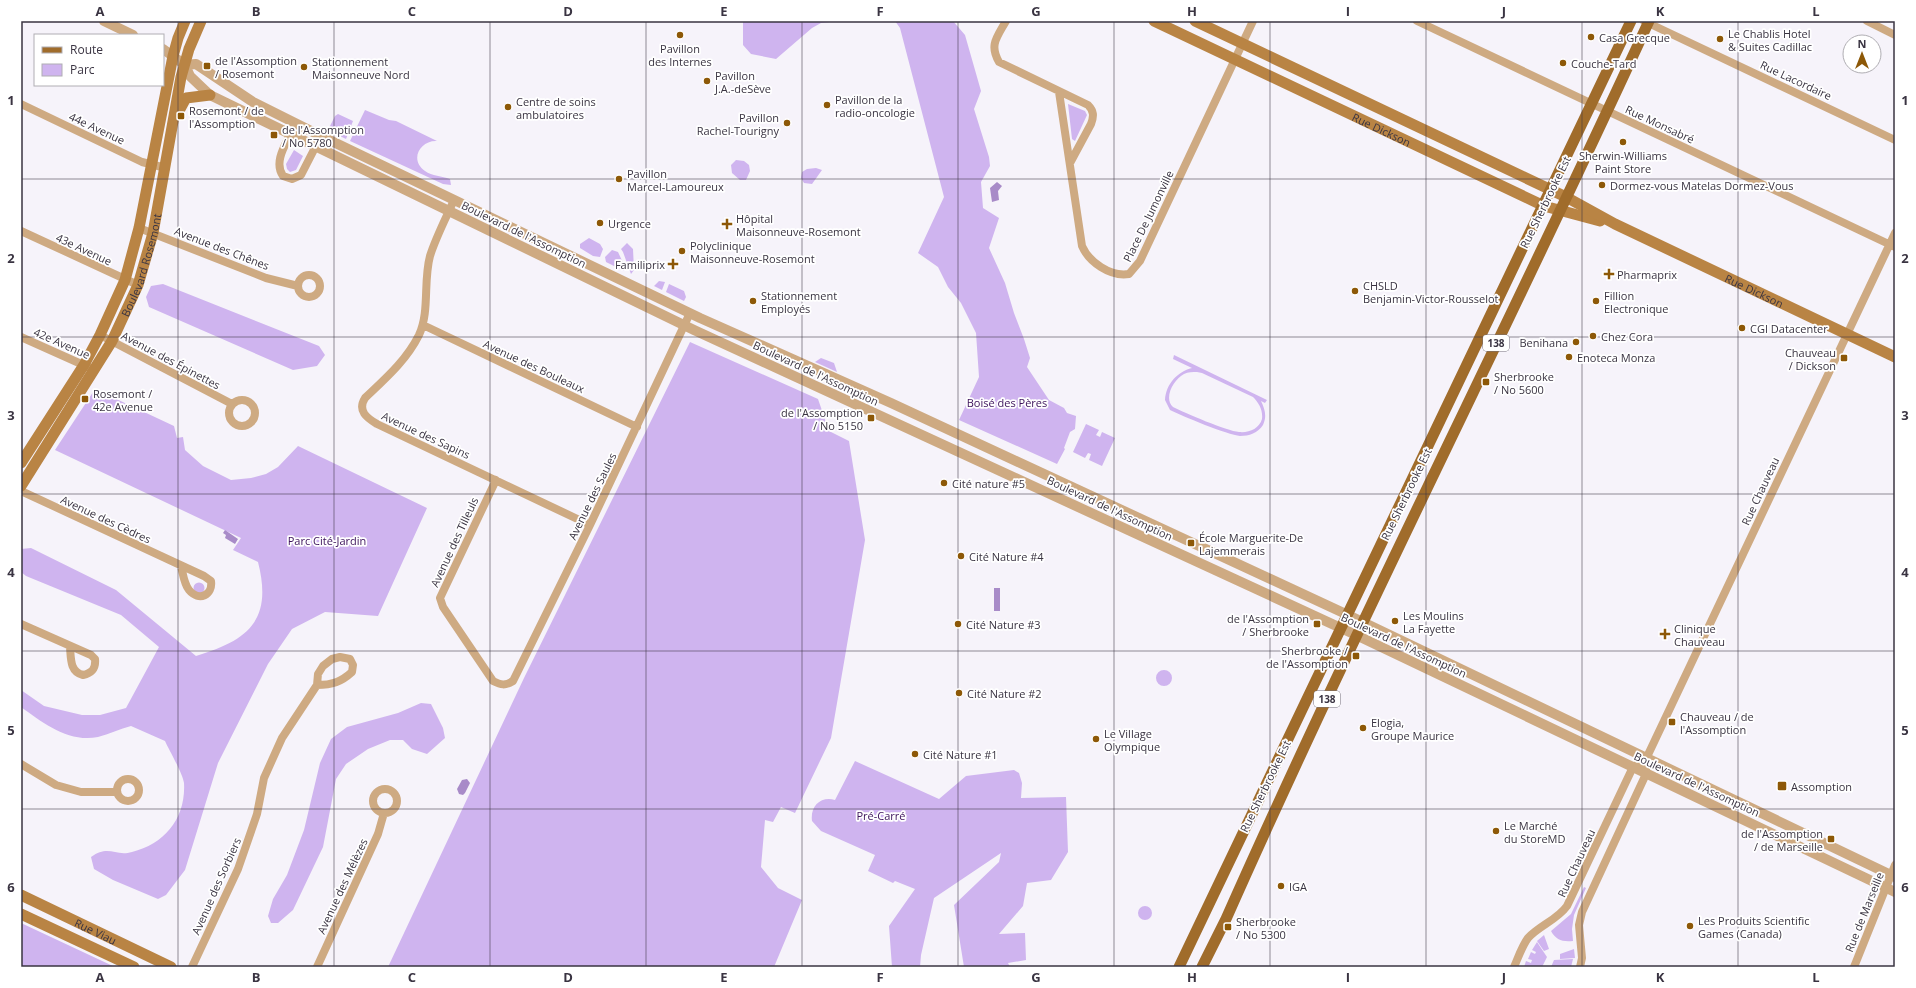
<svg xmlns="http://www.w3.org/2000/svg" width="1916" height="988" font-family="'Open Sans',sans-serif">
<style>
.green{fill:#cfb4ef;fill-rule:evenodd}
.water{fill:#a88bc8}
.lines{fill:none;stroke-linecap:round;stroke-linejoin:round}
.minor{stroke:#ceaa82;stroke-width:8}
.tertiary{stroke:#ceaa82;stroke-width:10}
.secondary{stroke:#b98444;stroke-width:11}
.primary{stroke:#a06c2b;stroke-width:11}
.grid{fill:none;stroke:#3a3442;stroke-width:1;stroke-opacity:0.55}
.poi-dot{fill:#8d5807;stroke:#fff;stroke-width:1.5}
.labels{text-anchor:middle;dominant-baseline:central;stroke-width:3.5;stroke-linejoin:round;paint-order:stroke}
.shield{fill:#fff;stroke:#75717b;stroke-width:1}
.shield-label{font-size:10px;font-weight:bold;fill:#3a3442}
.poi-label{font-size:11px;fill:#3a3442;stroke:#fff;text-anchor:start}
.street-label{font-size:11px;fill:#3a3442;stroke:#fff}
.park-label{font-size:11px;fill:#3c125b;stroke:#fff}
.neatline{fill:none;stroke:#3a3442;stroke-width:1.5}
.grid-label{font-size:13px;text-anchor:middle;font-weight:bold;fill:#3a3442}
</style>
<rect width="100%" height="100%" fill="#f6f3fa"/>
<path class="green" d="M743,21H839L821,23L812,28L776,59L751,54L743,45Z
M895,21H953L965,35L981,91L974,109L989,157L990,166L981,182L983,208L999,218L989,248L1005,283L1014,313L1024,339L1030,358L1027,367L1049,400L1064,408L1067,413L1076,416L1075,429L1070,432L1064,448L1065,449L1057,464L959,420L979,377L976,333L961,303L948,287L938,267L918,253L944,197L900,28Z
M1068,104L1085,111L1087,115L1075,141L1072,139Z
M365,110L389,120L396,121L437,141C420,140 409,160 425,171C432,176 442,176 450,179L451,185L443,184L350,141Z
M338,114L353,121L346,139L328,130L335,116Z
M294,150L303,156L296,170L290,172L287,169L286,164Z
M736,160L744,161L749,165L750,171L746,180H740L732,173L731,165Z
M816,168L822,170L812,184L804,183L801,178L802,172L807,169Z
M589,238L600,244L603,249L600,257L593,256L580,248V244Z
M627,243L633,249L634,270L631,274L623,252L621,249Z
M612,250L618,252L625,267L624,271L606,262L605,257Z
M659,281L665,282L662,290L654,286Z
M163,284L319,346L325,355L317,366L293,370L149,307L146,297L151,286Z
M669,284L684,291L686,297L684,301L666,292Z
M690,342L818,399L829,431L849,441L865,540L831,738L795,813L781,807L773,822L765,820L761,867L778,888L802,900L774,967H388L524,678Z
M1174,355L1267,400L1265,403L1261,401C1265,409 1267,417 1263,425C1258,433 1249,436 1240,436C1228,435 1182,416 1170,410L1165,400C1166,384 1177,372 1192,368L1173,359ZM1197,372L1202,373L1253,397C1259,403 1263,410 1262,419C1259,429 1249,433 1239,432C1227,431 1185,413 1173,407C1163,398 1174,379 1184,374C1188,372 1193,372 1197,372Z
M821,358L834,363L837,372L815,362Z
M95,389L174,426L177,438L183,437L185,450L203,466L231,480L251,478L266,474L278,467L298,446L427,508L378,616L325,612L292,629L268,664L218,763L185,870L166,895L158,899L113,880L94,869L91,857C109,844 115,857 132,852C165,844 186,818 184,783C183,774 169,750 165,741L131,726C120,729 109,734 98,737C69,743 43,723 21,707V690L44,706L82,715H100L126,708L159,647L121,615L26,576L21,572V549L31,548L116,590L196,656C248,640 273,621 258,562L233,550L241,538L55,450Z
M1086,424L1099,430L1096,435L1100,437L1102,432L1115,438L1102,466L1089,460L1091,454L1088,453L1085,458L1073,452Z
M193.5 588a5.5 5.5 0 1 1 11 0a5.5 5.5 0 1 1-11 0Z
M1156 678a8 8 0 1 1 16 0a8 8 0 1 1-16 0Z
M421,703L431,704L443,728L445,738L427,754L412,749L403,740H390L368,749L346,764L336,779L323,847L293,910L278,923H271L268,916L273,899L287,875L304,830L320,763L331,739L347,727L398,713Z
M855,761L939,799L966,776L1014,770L1019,773L1022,783L1021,798L1066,797L1068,852L1051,880L1027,883L1023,906L999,934L1025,933L1026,960L1008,963L1010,967H964L954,905L999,862L1001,853L934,898L921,955L920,967H892L889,926L915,889L895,881L893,883L868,871L875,855L821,831L812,821C810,806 821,796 835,800Z
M1584,887L1586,888L1574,915L1572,929L1573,941C1562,942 1556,940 1551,931L1571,914Z
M1138 913a7 7 0 1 1 14 0a7 7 0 1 1-14 0Z
M21,923L115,967H21Z
M1544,935L1549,949L1544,951L1537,941Z
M1537,942L1547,957L1542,967H1524L1526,961L1531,963L1532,960L1528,959L1531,952L1535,954L1536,952L1532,950Z
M1574,949L1575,958L1560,959V954Z
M1573,959L1571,967H1551L1554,960Z"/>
<path class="water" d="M997,182L1002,186L998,191L999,200L992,202L990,188Z
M225,530L238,539L235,544L225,538L226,535L223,533Z
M994,588H1000V611H994Z
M467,779L470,783L465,793L463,795L459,794L457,789L462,780Z"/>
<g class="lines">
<path class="minor" d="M1006,21C997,37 989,45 999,62L1088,105C1094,111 1094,116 1091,124L1070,163
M1417,21L1895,247
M1644,21L1895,140
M1867,21L1895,35
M1059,92L1082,246C1089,262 1110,277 1129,274L1140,261L1253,21
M21,104L142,162L166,168
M290,135C284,147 274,163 283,176L292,179L301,175L321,136
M454,200C446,218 436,237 430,256C423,282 430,311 419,335C406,361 385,379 365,398C357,411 367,418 377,424L590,525
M139,228L266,278L298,286
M21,231L138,285
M298 286a11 11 0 1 1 22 0a11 11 0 1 1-22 0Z
M423,325L637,427
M100,335L232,404
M21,337L88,367
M229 413a13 13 0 1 1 26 0a13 13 0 1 1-26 0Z
M496,480L440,598L443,607L493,681C501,685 505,686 513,681L590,525L690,313
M21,491L204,576L211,581C213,595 199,602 189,590C184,584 183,574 181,566
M21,624L91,655L95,659C96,669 92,673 83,675C70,672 71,659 70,647
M21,764L56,785L81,792H117
M117 790a11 11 0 1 1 22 0a11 11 0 1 1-22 0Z
M373 801a12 12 0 1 1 24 0a12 12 0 1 1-24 0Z
M192,967L238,869L257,814L264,778L282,738L317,685L318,674L323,666L332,659L340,657L350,659L353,665L352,672C341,682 332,685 317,685
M317,967L378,834L384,813
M1514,967C1518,958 1522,946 1528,938C1540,925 1557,920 1567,906L1633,767L1646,759
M1580,967L1582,958L1579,925L1582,912L1646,774V759L1895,233
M1854,967L1895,865"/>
<path class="tertiary" d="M104,21L133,35
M163,49L185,65L190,76L210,95L694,330L1356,635L1895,892
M185,65L196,64L253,102L321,136L700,318L891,403L1348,615L1895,877"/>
<g class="secondary">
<path id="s1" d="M1154,21L1544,206L1600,221"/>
<path id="s2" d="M1195,21L1566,197L1615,224L1895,357"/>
<path d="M179,111L186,98L210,95"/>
<path d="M21,463L84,365L100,335L125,280L139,228L173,56L178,38L185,21"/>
<path id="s3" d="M21,486L112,341L138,285L153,233L181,77L189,49L201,21"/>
<path id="s4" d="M21,895L171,967"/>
<path d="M21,914L134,967"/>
</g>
<path class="primary" d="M1179,967L1631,21
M1202,967L1226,919C1360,617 1511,322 1649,21"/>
</g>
<path class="grid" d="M178,21V967M334,21V967M490,21V967M646,21V967M802,21V967M958,21V967M1114,21V967M1270,21V967M1426,21V967M1582,21V967M1738,21V967M21,179H1895M21,337H1895M21,494H1895M21,651H1895M21,809H1895"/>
<g class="poi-dot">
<circle cx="680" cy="35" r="4"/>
<circle cx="1591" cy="37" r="4"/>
<circle cx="1720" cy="39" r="4"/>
<circle cx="1563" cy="63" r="4"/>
<rect x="203" y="62" width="8" height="8" rx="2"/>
<circle cx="304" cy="67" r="4"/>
<circle cx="707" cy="81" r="4"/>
<circle cx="827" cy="105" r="4"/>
<circle cx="508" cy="107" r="4"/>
<rect x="177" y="112" width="8" height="8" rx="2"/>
<circle cx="787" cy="123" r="4"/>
<rect x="270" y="131" width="8" height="8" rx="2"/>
<circle cx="1623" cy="142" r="4"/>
<circle cx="619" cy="179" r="4"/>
<circle cx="1602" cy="185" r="4"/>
<circle cx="600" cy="223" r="4"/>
<path d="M725 218h4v4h4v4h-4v4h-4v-4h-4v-4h4z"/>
<circle cx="682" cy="251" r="4"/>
<path d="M671 258h4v4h4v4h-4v4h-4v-4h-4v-4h4z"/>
<path d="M1607 268h4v4h4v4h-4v4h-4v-4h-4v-4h4z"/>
<circle cx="1355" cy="291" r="4"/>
<circle cx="753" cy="301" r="4"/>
<circle cx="1596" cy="301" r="4"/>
<circle cx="1742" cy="328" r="4"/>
<circle cx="1593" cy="336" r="4"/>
<circle cx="1576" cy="342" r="4"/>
<circle cx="1569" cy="357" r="4"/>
<rect x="1840" y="354" width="8" height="8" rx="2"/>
<rect x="1482" y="378" width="8" height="8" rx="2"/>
<rect x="81" y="395" width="8" height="8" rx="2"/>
<rect x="867" y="414" width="8" height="8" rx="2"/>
<circle cx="944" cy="483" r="4"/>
<rect x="1187" y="539" width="8" height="8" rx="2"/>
<circle cx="961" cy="556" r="4"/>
<circle cx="1395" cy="621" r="4"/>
<circle cx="958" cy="624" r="4"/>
<rect x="1313" y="620" width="8" height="8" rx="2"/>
<path d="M1663 628h4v4h4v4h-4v4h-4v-4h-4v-4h4z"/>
<rect x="1352" y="652" width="8" height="8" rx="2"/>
<circle cx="959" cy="693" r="4"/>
<rect x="1668" y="718" width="8" height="8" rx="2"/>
<circle cx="1363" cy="728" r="4"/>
<circle cx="1096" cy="739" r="4"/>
<circle cx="915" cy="754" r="4"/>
<rect x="1777" y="781" width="10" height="10" rx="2"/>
<circle cx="1496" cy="831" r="4"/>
<rect x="1827" y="835" width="8" height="8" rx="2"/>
<circle cx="1281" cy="886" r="4"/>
<circle cx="1690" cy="926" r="4"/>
<rect x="1224" y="923" width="8" height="8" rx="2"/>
</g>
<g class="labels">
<g class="shield">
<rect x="1483" y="335" width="26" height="16" rx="3"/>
<rect x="1314" y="691" width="26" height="16" rx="3"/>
</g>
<g class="shield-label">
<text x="1496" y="343">138</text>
<text x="1327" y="699">138</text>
</g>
<g class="poi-label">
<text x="1728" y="33">Le Chablis Hotel<tspan x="1728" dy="13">&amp; Suites Cadillac</tspan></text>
<text x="1599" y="37">Casa Grecque</text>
<text x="680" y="48" text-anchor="middle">Pavillon<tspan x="680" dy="13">des Internes</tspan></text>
<text x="215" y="60">de l'Assomption<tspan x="215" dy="13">/ Rosemont</tspan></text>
<text x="312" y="61">Stationnement<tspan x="312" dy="13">Maisonneuve Nord</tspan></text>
<text x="1571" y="63">Couche-Tard</text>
<text x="715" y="75">Pavillon<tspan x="715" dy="13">J.A.-deSève</tspan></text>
<text x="835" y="99">Pavillon de la<tspan x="835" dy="13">radio-oncologie</tspan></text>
<text x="516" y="101">Centre de soins<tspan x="516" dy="13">ambulatoires</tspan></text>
<text x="189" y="110">Rosemont / de<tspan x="189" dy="13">l'Assomption</tspan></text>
<text x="779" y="117" text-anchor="end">Pavillon<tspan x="779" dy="13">Rachel-Tourigny</tspan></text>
<text x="282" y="129">de l'Assomption<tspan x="282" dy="13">/ No 5780</tspan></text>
<text x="1623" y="155" text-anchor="middle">Sherwin-Williams<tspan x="1623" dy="13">Paint Store</tspan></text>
<text x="627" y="173">Pavillon<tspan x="627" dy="13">Marcel-Lamoureux</tspan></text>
<text x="1610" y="185">Dormez-vous Matelas Dormez-Vous</text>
<text x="736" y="218">Hôpital<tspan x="736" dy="13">Maisonneuve-Rosemont</tspan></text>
<text x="608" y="223">Urgence</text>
<text x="690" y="245">Polyclinique<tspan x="690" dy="13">Maisonneuve-Rosemont</tspan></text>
<text x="665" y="264" text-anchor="end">Familiprix</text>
<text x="1617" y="274">Pharmaprix</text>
<text x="1363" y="285">CHSLD<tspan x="1363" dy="13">Benjamin-Victor-Rousselot</tspan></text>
<text x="761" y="295">Stationnement<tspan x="761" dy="13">Employés</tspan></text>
<text x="1604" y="295">Fillion<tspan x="1604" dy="13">Electronique</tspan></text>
<text x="1750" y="328">CGI Datacenter</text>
<text x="1601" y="336">Chez Cora</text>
<text x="1568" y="342" text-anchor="end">Benihana</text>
<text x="1836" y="352" text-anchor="end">Chauveau<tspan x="1836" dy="13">/ Dickson</tspan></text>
<text x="1577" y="357">Enoteca Monza</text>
<text x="1494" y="376">Sherbrooke<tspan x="1494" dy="13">/ No 5600</tspan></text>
<text x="93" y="393">Rosemont /<tspan x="93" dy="13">42e Avenue</tspan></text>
<text x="863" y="412" text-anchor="end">de l'Assomption<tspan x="863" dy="13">/ No 5150</tspan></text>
<text x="952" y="483">Cité nature #5</text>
<text x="1199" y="537">École Marguerite-De<tspan x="1199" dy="13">Lajemmerais</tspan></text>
<text x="969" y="556">Cité Nature #4</text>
<text x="1403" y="615">Les Moulins<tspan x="1403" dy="13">La Fayette</tspan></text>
<text x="1309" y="618" text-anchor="end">de l'Assomption<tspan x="1309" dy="13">/ Sherbrooke</tspan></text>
<text x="966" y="624">Cité Nature #3</text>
<text x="1674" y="628">Clinique<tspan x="1674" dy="13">Chauveau</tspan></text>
<text x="1348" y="650" text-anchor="end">Sherbrooke /<tspan x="1348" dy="13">de l'Assomption</tspan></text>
<text x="967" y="693">Cité Nature #2</text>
<text x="1680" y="716">Chauveau / de<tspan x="1680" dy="13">l'Assomption</tspan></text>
<text x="1371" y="722">Elogia,<tspan x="1371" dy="13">Groupe Maurice</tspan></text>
<text x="1104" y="733">Le Village<tspan x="1104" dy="13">Olympique</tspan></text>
<text x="923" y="754">Cité Nature #1</text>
<text x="1791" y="786">Assomption</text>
<text x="1504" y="825">Le Marché<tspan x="1504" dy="13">du StoreMD</tspan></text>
<text x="1823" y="833" text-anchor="end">de l'Assomption<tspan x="1823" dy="13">/ de Marseille</tspan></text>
<text x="1289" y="886">IGA</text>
<text x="1698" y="920">Les Produits Scientific<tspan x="1698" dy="13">Games (Canada)</tspan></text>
<text x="1236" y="921">Sherbrooke<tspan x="1236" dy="13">/ No 5300</tspan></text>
</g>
<g class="street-label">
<text transform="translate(1796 80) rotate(25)">Rue Lacordaire</text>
<text transform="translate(1660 124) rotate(25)">Rue Monsabré</text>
<text transform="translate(97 128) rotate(25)">44e Avenue</text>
<text stroke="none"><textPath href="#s1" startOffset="252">Rue Dickson</textPath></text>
<text transform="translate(1545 202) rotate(-64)">Rue Sherbrooke Est</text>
<text transform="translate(1148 216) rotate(-64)">Place De Jumonville</text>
<text transform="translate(524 234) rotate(26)">Boulevard de l'Assomption</text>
<text transform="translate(222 248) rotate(21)">Avenue des Chênes</text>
<text transform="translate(84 249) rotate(25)">43e Avenue</text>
<text stroke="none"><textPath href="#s3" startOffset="253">Boulevard Rosemont</textPath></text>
<text stroke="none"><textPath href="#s2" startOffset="621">Rue Dickson</textPath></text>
<text transform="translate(62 343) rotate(24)">42e Avenue</text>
<text transform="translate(171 360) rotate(28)">Avenue des Épinettes</text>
<text transform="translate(534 366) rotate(25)">Avenue des Bouleaux</text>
<text transform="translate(816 373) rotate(25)">Boulevard de l'Assomption</text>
<text transform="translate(426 435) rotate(25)">Avenue des Sapins</text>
<text transform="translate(1760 491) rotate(-65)">Rue Chauveau</text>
<text transform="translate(1406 494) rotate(-64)">Rue Sherbrooke Est</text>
<text transform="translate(592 496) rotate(-64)">Avenue des Saules</text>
<text transform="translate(1110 508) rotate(25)">Boulevard de l'Assomption</text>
<text transform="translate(106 519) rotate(25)">Avenue des Cèdres</text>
<text transform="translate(454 542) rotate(-65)">Avenue des Tilleuls</text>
<text transform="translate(1404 645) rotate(25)">Boulevard de l'Assomption</text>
<text transform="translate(1697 784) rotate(25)">Boulevard de l'Assomption</text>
<text transform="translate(1265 786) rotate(-64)">Rue Sherbrooke Est</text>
<text transform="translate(1576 863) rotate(-65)">Rue Chauveau</text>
<text transform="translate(216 886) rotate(-66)">Avenue des Sorbiers</text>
<text transform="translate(342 886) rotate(-65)">Avenue des Mélèzes</text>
<text transform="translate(1864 912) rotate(-68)">Rue de Marseille</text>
<text stroke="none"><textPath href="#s4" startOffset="83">Rue Viau</textPath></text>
</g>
<g class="park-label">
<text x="1007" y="402">Boisé des Pères</text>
<text x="327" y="540">Parc Cité-Jardin</text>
<text x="881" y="815">Pré-Carré</text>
</g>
</g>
<rect width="1916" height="988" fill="none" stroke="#ffffff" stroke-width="44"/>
<rect x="34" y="34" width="130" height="52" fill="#ffffff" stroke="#b0aeb3"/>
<rect x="42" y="47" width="20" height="6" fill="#a06c2b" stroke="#b0aeb3"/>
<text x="70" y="54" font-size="12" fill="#3a3442">Route</text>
<rect x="42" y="64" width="20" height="12" fill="#cfb4ef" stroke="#b0aeb3"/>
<text x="70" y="74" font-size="12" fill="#3a3442">Parc</text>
<g transform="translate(1862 54)"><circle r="19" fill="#ffffff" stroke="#b0aeb3"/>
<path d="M0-3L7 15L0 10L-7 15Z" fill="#8d5807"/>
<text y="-6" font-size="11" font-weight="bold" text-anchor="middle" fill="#3a3442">N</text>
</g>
<rect x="22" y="22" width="1872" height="944" class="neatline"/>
<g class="grid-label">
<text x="100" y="16">A</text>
<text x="256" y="16">B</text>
<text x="412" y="16">C</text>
<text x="568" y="16">D</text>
<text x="724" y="16">E</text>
<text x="880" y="16">F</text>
<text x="1036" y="16">G</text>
<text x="1192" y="16">H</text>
<text x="1348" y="16">I</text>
<text x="1504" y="16">J</text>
<text x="1660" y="16">K</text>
<text x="1816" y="16">L</text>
<text x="11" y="105">1</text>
<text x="1905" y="105">1</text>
<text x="11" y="263">2</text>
<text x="1905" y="263">2</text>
<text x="11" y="420">3</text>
<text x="1905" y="420">3</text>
<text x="11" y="577">4</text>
<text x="1905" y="577">4</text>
<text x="11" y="735">5</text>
<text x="1905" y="735">5</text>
<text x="11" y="892">6</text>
<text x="1905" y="892">6</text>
<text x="100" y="982">A</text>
<text x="256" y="982">B</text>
<text x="412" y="982">C</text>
<text x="568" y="982">D</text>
<text x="724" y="982">E</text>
<text x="880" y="982">F</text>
<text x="1036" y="982">G</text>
<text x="1192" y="982">H</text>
<text x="1348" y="982">I</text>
<text x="1504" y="982">J</text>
<text x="1660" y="982">K</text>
<text x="1816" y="982">L</text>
</g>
</svg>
